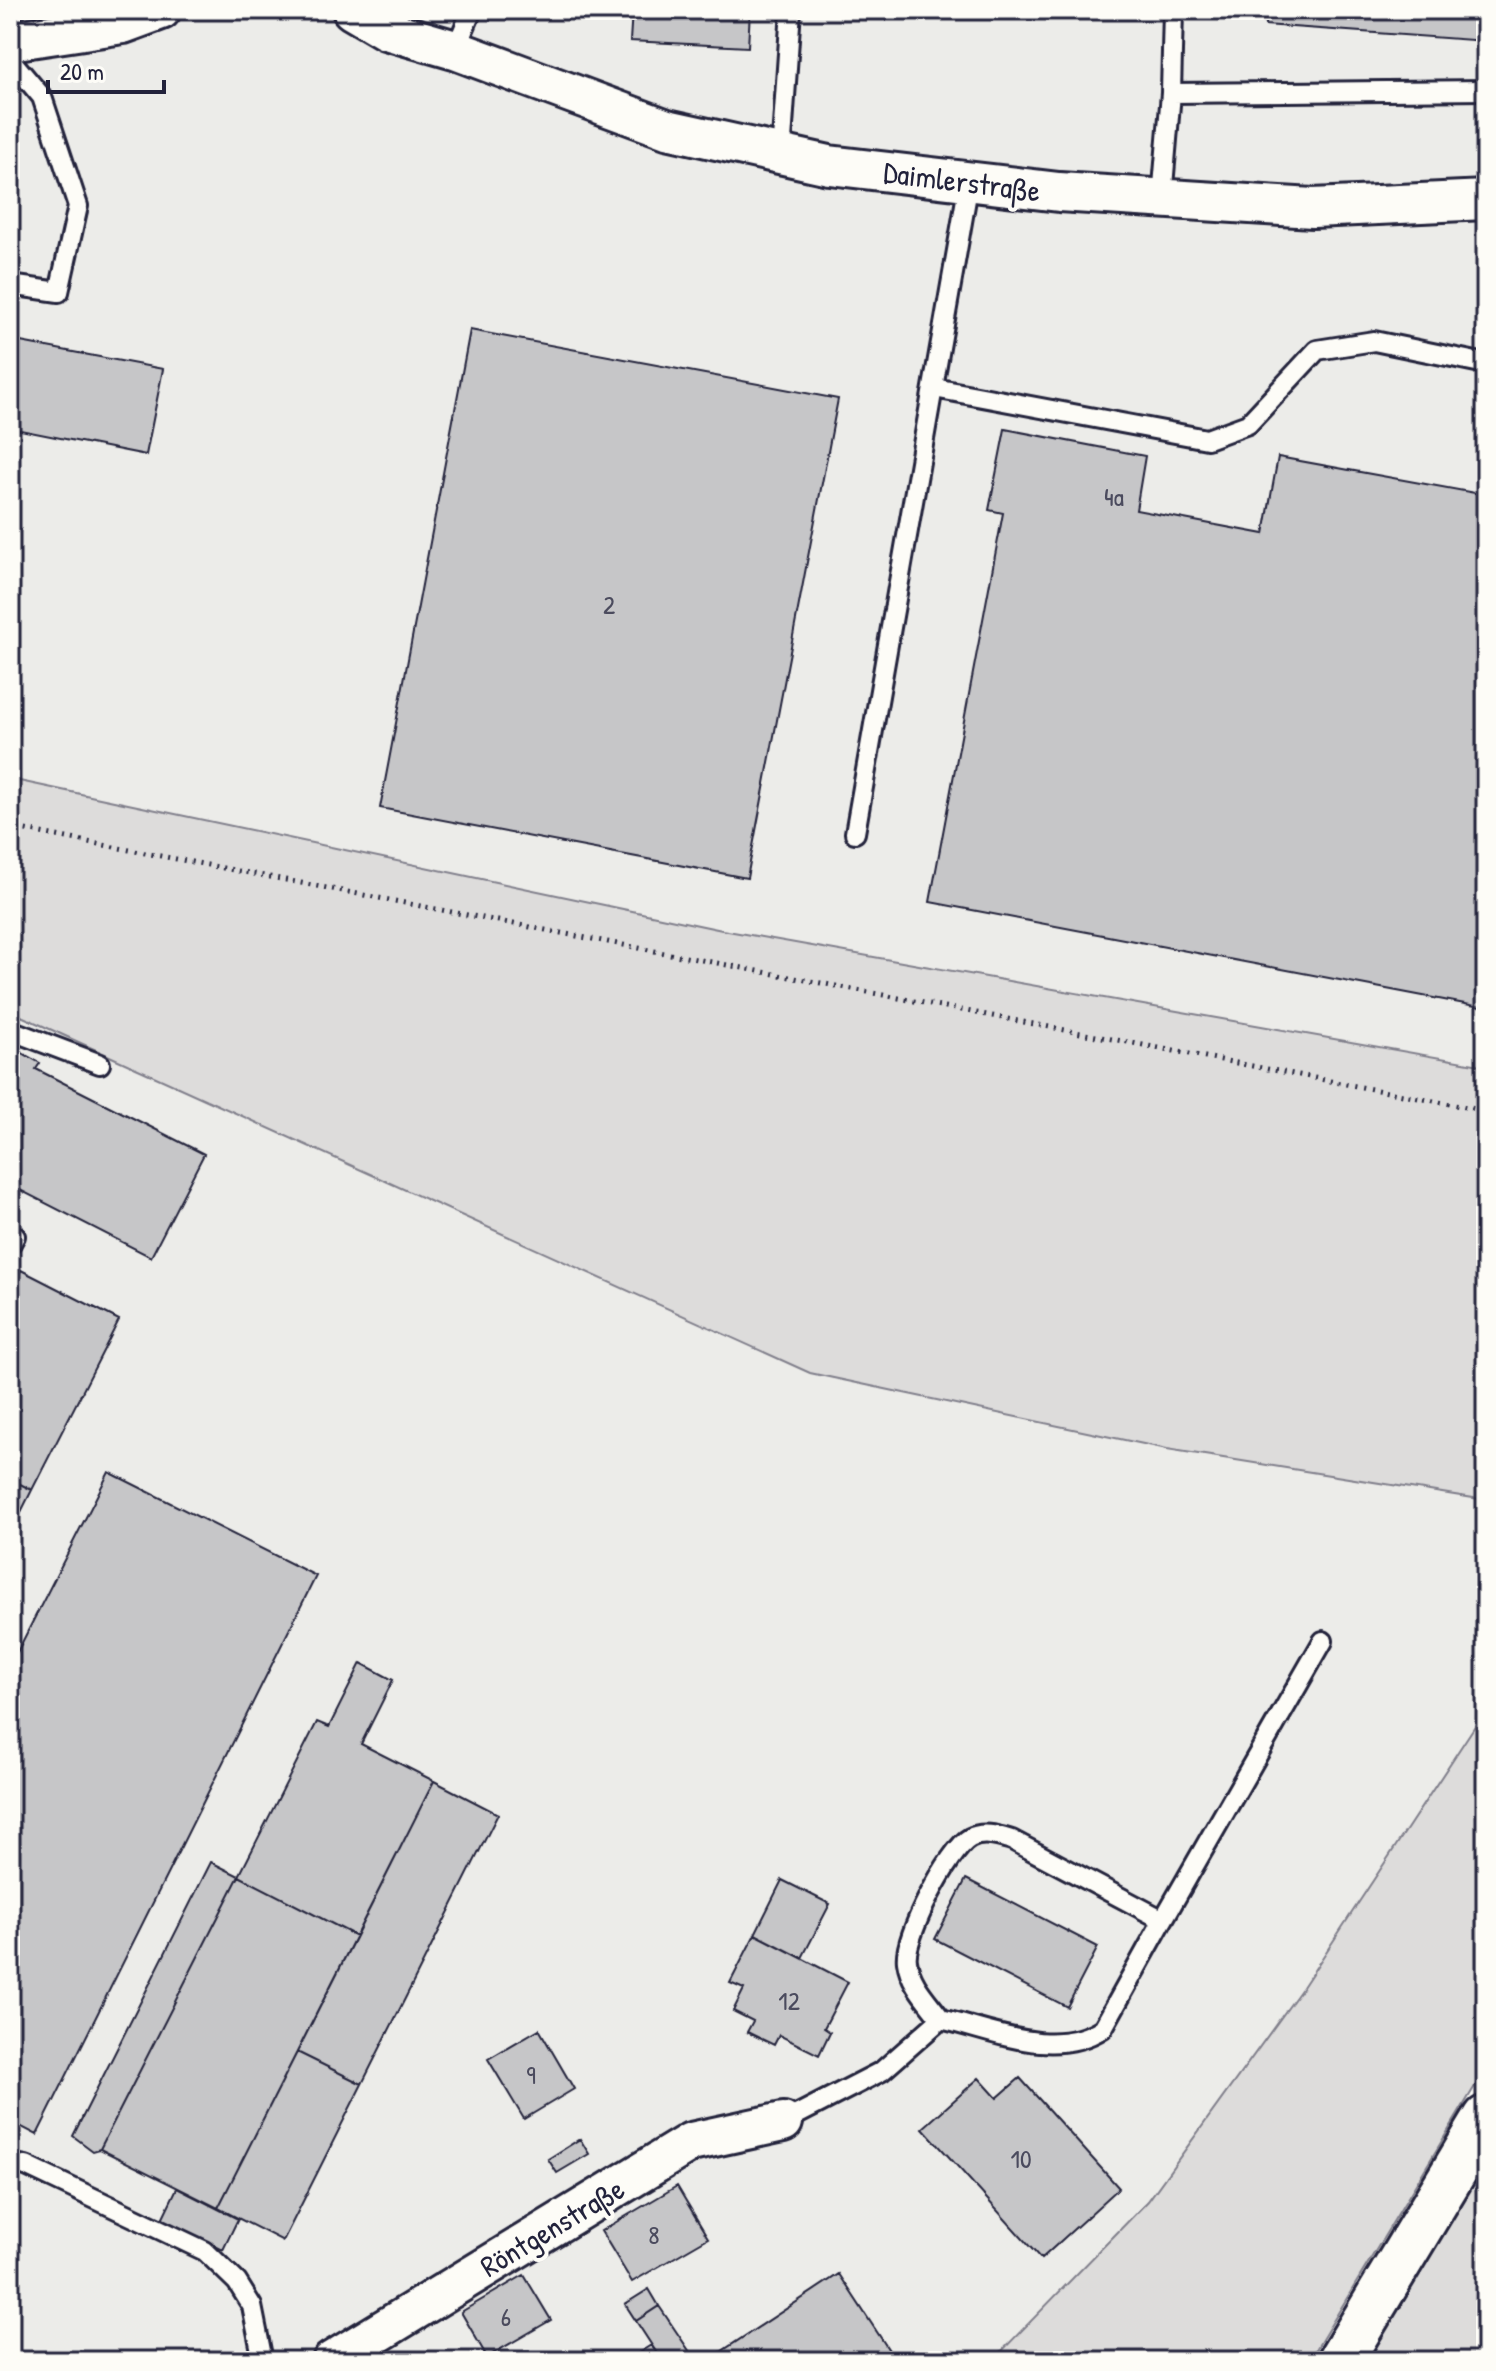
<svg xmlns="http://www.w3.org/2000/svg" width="1496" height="2371" font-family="'Patrick Hand',sans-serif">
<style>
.built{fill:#ecece9}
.green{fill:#dddcdb;stroke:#807f8b;stroke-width:2}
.building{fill:#c6c6c8;stroke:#22223b;stroke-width:2}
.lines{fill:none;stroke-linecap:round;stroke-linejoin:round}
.service-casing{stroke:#22223b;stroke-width:24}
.minor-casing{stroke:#22223b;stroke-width:44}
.tertiary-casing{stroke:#22223b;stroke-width:50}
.path{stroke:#22223b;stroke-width:5;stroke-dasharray:2 6;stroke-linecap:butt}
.service{stroke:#fdfcf7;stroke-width:18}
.minor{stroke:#fdfcf7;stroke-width:38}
.tertiary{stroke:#fdfcf7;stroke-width:44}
.labels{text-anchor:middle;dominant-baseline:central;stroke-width:8;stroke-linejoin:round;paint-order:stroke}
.number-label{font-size:26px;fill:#4b4b5e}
.street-label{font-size:30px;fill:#22223b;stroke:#fdfcf7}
</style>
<rect width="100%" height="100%" fill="#fdfcf7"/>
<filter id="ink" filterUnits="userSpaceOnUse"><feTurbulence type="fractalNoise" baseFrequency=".0125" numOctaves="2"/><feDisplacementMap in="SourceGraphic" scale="16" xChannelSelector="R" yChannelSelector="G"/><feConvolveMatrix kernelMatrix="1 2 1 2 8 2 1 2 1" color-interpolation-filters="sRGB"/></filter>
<g filter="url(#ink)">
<path class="built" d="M10,10H1486V1709L1303,1987L1148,2201L992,2361H10Z"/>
<path class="green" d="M10,779L722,930L1486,1066V1500L1167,1449L810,1373L10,1011Z
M1486,1709V2068L1309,2361H992L1148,2201L1303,1987Z
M1486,2139V2361H1358Z"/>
<path class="building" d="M632,10H750L748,47L630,41Z
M1266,10H1486V41L1265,25Z
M470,330L838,399L747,878L380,808Z
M10,340L163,369L146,455L10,428Z
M1005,429L1145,456L1136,510L1264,534L1278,457L1486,495V1008L930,902L1003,513L989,510Z
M10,1046L40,1063L36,1069L204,1154L151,1257L10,1185Z
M21,1270L119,1320L32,1490L10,1479V1292Z
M109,1472L316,1576L37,2135L10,2121V1666Z
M10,1479L32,1490L10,1534Z
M361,1663L393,1680L361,1744L434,1781L356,1936L239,1876L317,1722L329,1727Z
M434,1781L498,1814L362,2084L297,2052Z
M211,1862L239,1876L100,2149L93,2151L73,2136Z
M239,1876L356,1936L218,2208L100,2149Z
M966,1879L1098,1947L1067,2007L935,1939Z
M782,1880L830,1904L802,1958L755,1934Z
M755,1934L848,1982L824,2028L830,2032L819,2055L779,2035L774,2045L747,2032L753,2021L733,2011L744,1989L730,1983Z
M539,2029L574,2089L524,2119L488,2059Z
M297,2052L362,2084L283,2241L218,2208Z
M979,2078L997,2098L1020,2078L1119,2188L1041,2259L923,2128Z
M580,2139L589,2154L557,2173L548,2159Z
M677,2186L708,2238L632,2282L601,2231Z
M177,2188L238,2219L223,2250L162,2219Z
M839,2274L896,2361H707Z
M524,2275L551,2320L487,2357L461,2312Z
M649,2289L659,2306L636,2321L625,2304Z
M659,2306L696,2361H662L636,2321Z
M651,2345L662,2361H626Z"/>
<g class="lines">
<g class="service-casing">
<path id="service" d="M455,50L472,10
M10,59L42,97L78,206L59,292L10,285
M1171,93L1173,10
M781,155L791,10
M1162,198L1171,93L1486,90
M934,388L1207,439L1248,424L1317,350L1374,341L1486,364
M855,833L969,182
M10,1030L100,1064
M10,1234L15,1236L10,1245
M1163,1920L1323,1641
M783,2122L882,2071L941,2019C928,2001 910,1984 907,1961C903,1939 949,1849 970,1838C983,1831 998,1836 1012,1840L1163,1920L1103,2028C1055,2060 993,2031 941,2019
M10,2163L26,2166L205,2251L237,2282L252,2306L263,2361"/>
</g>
<g class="minor-casing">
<path id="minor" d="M352,10L386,30L455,50L667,129L829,165L1059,192L1313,208L1486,200
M10,41L123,24L161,10
M332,2361L691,2142L783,2122"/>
</g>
<g class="tertiary-casing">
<path id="tertiary" d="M1340,2361L1486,2118"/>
</g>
<path class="path" d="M10,827L1486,1111"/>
<use href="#service" class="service"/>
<use href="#minor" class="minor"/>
<use href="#tertiary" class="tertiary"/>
</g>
</g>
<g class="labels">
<g class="number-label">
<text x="1114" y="496">4a</text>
<text x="609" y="604">2</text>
<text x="789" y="2000">12</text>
<text x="531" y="2074">9</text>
<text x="1021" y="2158">10</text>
<text x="654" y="2234">8</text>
<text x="506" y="2316">6</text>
</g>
<g class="street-label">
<text transform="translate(962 181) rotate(7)">Daimlerstraße</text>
<text transform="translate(552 2227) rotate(-31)">Röntgenstraße</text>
</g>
</g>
<rect width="1496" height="2371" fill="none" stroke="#fdfcf7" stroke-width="40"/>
<rect x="20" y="20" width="1456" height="2331" fill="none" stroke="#22223b" stroke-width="3" filter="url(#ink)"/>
<path d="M48 80v12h116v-12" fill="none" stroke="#22223b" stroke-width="4"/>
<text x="60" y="80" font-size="24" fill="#22223b" stroke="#fdfcf7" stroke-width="6" paint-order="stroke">20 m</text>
</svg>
